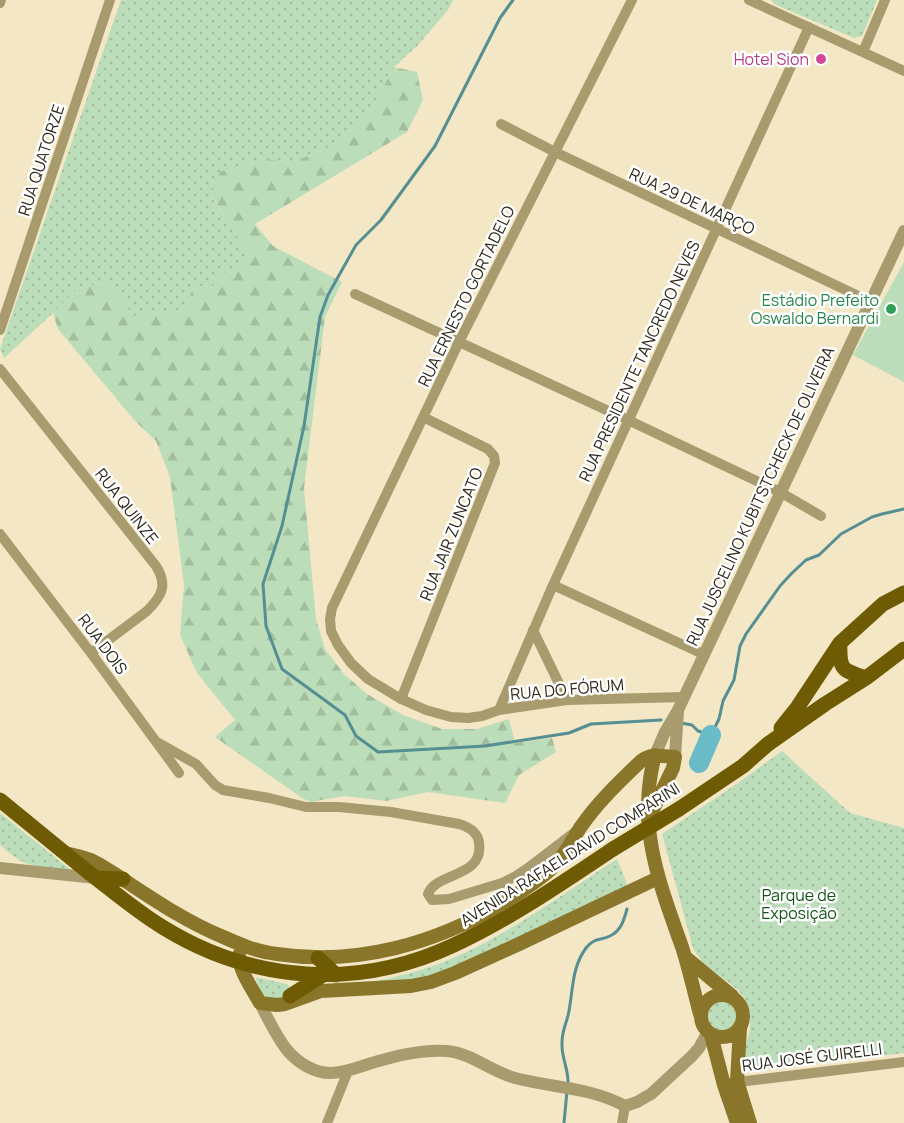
<svg xmlns="http://www.w3.org/2000/svg" width="904" height="1123" font-family="Manrope,sans-serif">
<style>
.grass{fill:url(#grass-dots)}
.forest{fill:url(#forest-firs)}
.pitch{fill:#bcddb9}
.lines{fill:none;stroke-linecap:round;stroke-linejoin:round}
.stream{stroke:#568f93;stroke-width:3}
.river{stroke:#69bbc7;stroke-width:20}
.minor{stroke:#a89b6e;stroke-width:10}
.tertiary{stroke:#a89b6e;stroke-width:12}
.secondary{stroke:#89762b;stroke-width:14}
.primary{stroke:#6f5b04;stroke-width:15}
.primary-bridge{stroke:#6f5b04;stroke-width:15}
.hotel-dot{fill:#d1479c;stroke:#fff;stroke-width:2}
.leisure-dot{fill:#2e9e5b;stroke:#fff;stroke-width:2}
.labels{text-anchor:middle;dominant-baseline:central;stroke-width:5;stroke-linejoin:round;paint-order:stroke}
.hotel-label{font-size:16px;fill:#b23c85;stroke:#fff;text-anchor:end}
.street-label{font-size:16px;fill:#2b271a;stroke:#fff}
.leisure-label{font-size:16px;fill:#27864d;stroke:#fff;text-anchor:end}
.park-label{font-size:16px;fill:#155417;stroke:#fff}
</style>
<defs>
<pattern id="grass-dots" width="8" height="8" patternUnits="userSpaceOnUse" patternTransform="scale(1.5)"><rect width="8" height="8" fill="#bcddb9"/><path d="M2 2h.1M6 6h.1" fill="none" stroke="#a2be9e" stroke-width="1.8" stroke-linecap="round"/></pattern>
<pattern id="forest-firs" width="22" height="20" patternUnits="userSpaceOnUse" patternTransform="scale(1.5)"><rect width="22" height="20" fill="#bcddb9"/><path d="M5 1l3.5 6h-7zM16 11l3.5 6h-7z" fill="#a2be9e"/></pattern>
</defs>
<rect width="100%" height="100%" fill="#f3e7c5"/>
<path class="grass" d="M121,0H453L448,10L418,45L394,67L369,114L334,145L291,163L262,158L211,196L251,257L222,275L212,287L195,286L181,311L133,316L109,282L78,288L53,313L4,358L0,349Z
M771,0H877L862,36L854,38L774,4Z
M782,751L850,813L904,828V1053L762,1070C731,1070 747,1048 750,1029C751,1021 750,1012 748,1005C742,988 720,978 707,966C701,961 697,955 693,948L662,834L738,783Z
M0,813L71,870C56,868 37,869 23,862C15,858 7,851 0,845Z
M617,859L629,889L434,977L360,985C392,978 423,971 453,958C511,933 564,893 617,859Z
M255,977L287,984L290,987L282,999C261,999 263,996 255,977Z
M708 1016a14 14 0 1 1 28 0a14 14 0 1 1-28 0Z"/>
<path class="forest" d="M394,67L417,72L423,100L407,132L255,224L273,246L342,282L325,317L304,488L316,619L325,649L344,674L367,694L403,715L442,729H477L509,719L515,743L552,738L556,752L519,775L505,803L428,792L386,801L345,796L311,802L302,798L215,737L235,720L197,673L180,635L184,585L170,477L156,441L135,421L58,329L53,313L78,288L109,282L133,316L181,311L195,286L212,287L221,275L250,257L211,195L220,172L262,158L291,163L334,145L369,114Z"/>
<path class="pitch" d="M904,262V382L853,355Z"/>
<g class="lines">
<path class="stream" d="M513,0L500,18L435,146L381,220L356,245L328,295L320,317L304,426L282,526L263,584L266,626L282,669L345,715L356,736L378,752L485,746L569,733L591,724L661,720
M681,723L692,725L698,731L711,735L719,719L723,701L734,680L740,646L746,634L780,586L792,573L806,560L819,555L841,534L872,517L882,514L904,509
M568,1084C569,1070 561,1057 562,1043C562,1029 567,1023 569,1011C573,989 572,967 586,948C595,937 600,941 610,936C621,931 624,920 627,909
M564,1123L567,1091"/>
<path class="river" d="M699,763L711,735"/>
<path class="minor" d="M632,0L459,342L332,608L330,619L331,631L338,645L351,663L368,679L401,699L426,710L451,717L468,718L482,716L499,710L567,700L683,697
M749,0L904,71
M0,3L1,0
M863,52L885,0
M501,124L555,152L871,302
M355,294L628,420L780,492L821,516
M0,330L110,0
M0,369L156,566C168,585 162,596 147,611L91,653
M0,534L91,653L179,773
M553,585L703,654
M533,630L567,700
M401,699L495,463L494,456L488,449L423,417
M499,710L553,585L809,27
M157,742L196,764L215,785L223,790L269,798L306,807H339L391,812L459,824C469,827 478,832 479,843C484,878 436,872 428,894L432,900L449,899L502,883L516,876L528,868L575,832
M730,1083L904,1062
M327,1123L348,1071
M622,1123L625,1106"/>
<path class="tertiary" d="M655,755L665,732L678,710L904,231
M675,757L678,711
M0,868L96,878
M260,1003C268,1019 276,1036 287,1050C298,1063 314,1073 331,1073C346,1073 361,1066 375,1062C398,1055 424,1049 447,1051C471,1053 492,1072 515,1078C553,1088 590,1087 625,1106L637,1102L651,1094L692,1056L699,1048L708,1032"/>
<path class="secondary" d="M655,755C636,825 659,882 682,947C689,968 694,992 700,1014
M65,853C74,855 83,857 91,860C105,867 118,876 130,884C159,903 189,923 221,936C239,944 257,952 277,954C356,966 435,944 503,903C519,893 537,882 551,869C564,857 571,842 580,828C597,803 619,782 641,761C651,753 662,756 675,757L673,768L648,820
M239,955C239,971 252,988 260,1003L277,1005L285,1004L321,991L411,986L431,982L455,973L519,944L658,878
M685,957L732,996
M701 1016a21 21 0 1 1 42 0a21 21 0 1 1-42 0Z
M740,1028L737,1081L750,1123
M711,1035L724,1085L737,1123"/>
<path class="primary" d="M840,643C839,670 842,670 866,678
M781,728L797,708L840,643L883,604L904,593
M0,800C29,824 59,848 88,872C113,891 137,912 164,928C254,983 358,990 454,945C510,919 562,883 613,849
M679,809L743,766L768,744L825,704L866,678L904,649
M96,878L123,879
M318,958L336,975
M290,996L323,975"/>
<path class="primary-bridge" d="M613,849L679,809"/>
</g>
<circle class="hotel-dot" cx="821" cy="59" r="6"/>
<circle class="leisure-dot" cx="891" cy="309" r="6"/>
<g class="labels">
<g class="hotel-label">
<text x="809" y="59">Hotel Sion</text>
</g>
<g class="street-label">
<text transform="translate(41 160) rotate(-72)">RUA QUATORZE</text>
<text transform="translate(692 201) rotate(25)">RUA 29 DE MARÇO</text>
<text transform="translate(466 296) rotate(-64)">RUA ERNESTO GORTADELO</text>
<text transform="translate(639 361) rotate(-65)">RUA PRESIDENTE TANCREDO NEVES</text>
<text transform="translate(760 496) rotate(-65)">RUA JUSCELINO KUBITSTCHECK DE OLIVEIRA</text>
<text transform="translate(127 506) rotate(52)">RUA QUINZE</text>
<text transform="translate(451 534) rotate(-68)">RUA JAIR ZUNCATO</text>
<text transform="translate(103 644) rotate(53)">RUA DOIS</text>
<text transform="translate(567 689) rotate(-5)">RUA DO FÓRUM</text>
<text transform="translate(570 854) rotate(-32)">AVENIDA RAFAEL DAVID COMPARINI</text>
<text transform="translate(812 1057) rotate(-7)">RUA JOSÉ GUIRELLI</text>
</g>
<g class="leisure-label">
<text x="879" y="300">Estádio Prefeito<tspan x="879" dy="18">Oswaldo Bernardi</tspan></text>
</g>
<g class="park-label">
<text x="799" y="895">Parque de<tspan x="799" dy="18">Exposição</tspan></text>
</g>
</g>
</svg>
